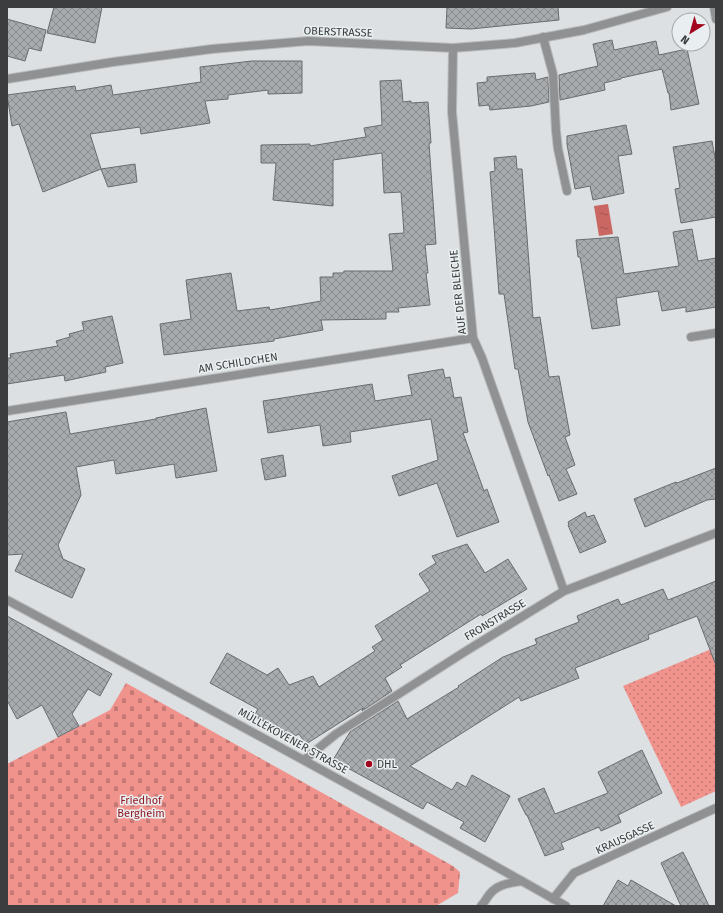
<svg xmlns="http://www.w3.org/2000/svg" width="723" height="913" font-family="'Fira Sans',sans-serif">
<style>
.grass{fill:url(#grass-dots)}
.cemetery{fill:url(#cemetery-stones)}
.water{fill:url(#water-ripples)}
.building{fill:url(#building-cross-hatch);stroke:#686c6e}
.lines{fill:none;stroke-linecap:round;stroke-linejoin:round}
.service-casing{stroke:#b9bcbe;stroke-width:10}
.minor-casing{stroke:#b9bcbe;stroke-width:10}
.service{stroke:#8f9192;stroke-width:8}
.minor{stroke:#8f9192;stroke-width:8}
.poi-dot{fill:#a3061c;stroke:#e9eef0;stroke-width:1.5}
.labels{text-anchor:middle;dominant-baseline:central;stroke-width:3;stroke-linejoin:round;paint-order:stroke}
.street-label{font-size:11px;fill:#3b3d3e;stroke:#e9eef0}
.poi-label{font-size:11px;fill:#3b3d3e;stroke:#e9eef0;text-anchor:start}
.park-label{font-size:11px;fill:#8f131d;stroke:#e9eef0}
</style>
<defs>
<pattern id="grass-dots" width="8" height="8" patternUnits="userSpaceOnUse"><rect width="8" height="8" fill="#f0938d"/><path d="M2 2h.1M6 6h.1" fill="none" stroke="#c47975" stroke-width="1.8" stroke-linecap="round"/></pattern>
<pattern id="cemetery-stones" width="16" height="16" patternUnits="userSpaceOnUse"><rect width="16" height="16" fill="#f0938d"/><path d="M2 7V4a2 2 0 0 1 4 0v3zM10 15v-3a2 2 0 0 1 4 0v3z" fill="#c47975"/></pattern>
<pattern id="water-ripples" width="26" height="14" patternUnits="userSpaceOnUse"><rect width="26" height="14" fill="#ca6762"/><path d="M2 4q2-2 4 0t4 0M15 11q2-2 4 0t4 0" fill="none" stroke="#a55652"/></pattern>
<pattern id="building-cross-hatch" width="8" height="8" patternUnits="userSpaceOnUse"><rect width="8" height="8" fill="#a7abad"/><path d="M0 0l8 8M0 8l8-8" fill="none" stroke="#898c8e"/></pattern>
</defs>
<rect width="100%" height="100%" fill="#dce0e2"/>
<path class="grass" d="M716,647V791L681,807L623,686Z"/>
<path class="cemetery" d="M126,683L453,866L460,872L458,893L436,906H7V764L110,710Z"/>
<path class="water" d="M608,204L613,234L599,236L594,206Z"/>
<path class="building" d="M54,7H102L95,43L47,33Z
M447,7H558L559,20L471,29L446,28Z
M7,19L46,30L41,51L29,48L25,61L7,56Z
M612,40L614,50L656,41L659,55L687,49L699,104L671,110L669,93H668L662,69L621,78V79L604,83L605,90L560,100L559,75L598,66L593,44Z
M252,61H302V93L268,94V90L228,95V99L205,101L210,123L141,134L140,127L90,134L101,169L43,192L19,124L12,126L7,95L75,86L76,91L111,85L113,95L201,82L200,67Z
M535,73L536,80L548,77L549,102L531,106L490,110L489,105L479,106L477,83L487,82V77Z
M401,80L403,102L411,101V103L428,102L431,143H429L436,244L425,245L428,273H426L430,305L398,308L399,312H386V319L321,320L323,330L274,339V341L164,355L160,324L191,319L186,280L231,273L237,311L269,307L270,310L321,301L320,277H333V273H343L344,271H393L389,234L404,233L401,192L384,193L382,153L333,160V206L273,200L276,163H261V145L310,144V146L366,137L364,128L382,125L380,81Z
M626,125L632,154L618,156L624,193L593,200L590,186L575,189L567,144V136Z
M712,141L716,163V217L681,223L675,189L680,188L673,147Z
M516,156L517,169H522L533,318L540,317L549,377L559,376L570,435L565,437L575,465L566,469L577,494L559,501L549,475L548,476L528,422L518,369H515L504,294H499L490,172L495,171L494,158Z
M135,164L137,182L108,187L101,169Z
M692,229L698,261L716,258V307L686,312V307L662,311L658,291L616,298L620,325L592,329L580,257H578L576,240L618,237L624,274L679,266L673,232Z
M112,316L123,363L105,367L106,372L65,381L64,375L7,384V358H11L10,354L58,346L56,341L70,337L69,334L84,330L82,322Z
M443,369L445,378L450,377L454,398L461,397L468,432L463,433L484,491L487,489L499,522L457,537L437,483L399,496L392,476L438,460L431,419L350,432L351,442L323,446L320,425L268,433L263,401L372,384L375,401L412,395L408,375Z
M206,408L217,471L176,478L174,464L116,474L114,460L76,467L81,495L58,545L63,559L85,569L72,598L15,571L23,554L7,555V422L66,412L70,434L156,419V418Z
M283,455L286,476L265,480L261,459Z
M716,468V499L707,500L645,527L634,499L676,482L677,483Z
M585,512L587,517L594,515L606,542L580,553L568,525H569L568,522Z
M467,544L485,573L508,559L527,589L482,616L481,614L400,665L402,667L385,678L392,691L362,711L363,708L306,744L299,734L293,737L254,716L258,709L210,683L227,653L267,675L278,668L289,685L313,676L319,687L375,651L372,647L383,640L375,626L430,591L419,574L436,563L432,556Z
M716,581V663H715L697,616L648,635L649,639L575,668L579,678L521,701L519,697L410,766L452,790L457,782L466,787L472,775L510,796L485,842L460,828L464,822L427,802L423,809L333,760L350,732L398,701L407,719L459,687L458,686L503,657L537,644L535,639L579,622L577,616L618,599L621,605L663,589L668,600Z
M7,616L112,674L100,696L88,689L72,714L79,726L58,737L42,705L17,719L7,700Z
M642,750L662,793L618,815L621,822L601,831L599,827L561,843L564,849L545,856L527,815H526L518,799L544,788L555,814L608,793L598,772Z
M683,852L691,868L709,906H681L661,863Z
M618,880L628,886L631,880L676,906H603Z"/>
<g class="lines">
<g class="service-casing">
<path id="service" d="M543,37L553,74L556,131L558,149L567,191
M691,337L716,333"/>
</g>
<g class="minor-casing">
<path id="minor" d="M714,7L716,19
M453,48L452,112L473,338L482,358L564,591
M7,79L113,62L212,49L308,41L453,48L515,43L584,30L667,7
M7,411L473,338
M7,600C194,700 381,801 566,906
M304,760L336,734L466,651L564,591L716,533
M553,899L574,873L716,808
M481,906C484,903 486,899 489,895C497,884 510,883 522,881"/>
</g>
<use href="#service" class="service"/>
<use href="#minor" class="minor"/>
</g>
<circle class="poi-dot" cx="369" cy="764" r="4"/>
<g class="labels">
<g class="street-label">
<text transform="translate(338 32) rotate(2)">OBERSTRASSE</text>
<text transform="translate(458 292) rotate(-96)">AUF DER BLEICHE</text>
<text transform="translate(238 363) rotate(-9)">AM SCHILDCHEN</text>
<text transform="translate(495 620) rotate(-31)">FRONSTRASSE</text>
<text transform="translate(293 741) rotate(29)">MÜLLEKOVENER STRASSE</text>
<text transform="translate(625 838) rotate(-25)">KRAUSGASSE</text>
</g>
<g class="poi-label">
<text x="377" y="764">DHL</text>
</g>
<g class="park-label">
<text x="141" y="800">Friedhof<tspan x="141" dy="13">Bergheim</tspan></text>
</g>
</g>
<rect width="723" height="913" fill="none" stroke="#3b3d3e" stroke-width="16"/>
<g transform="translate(691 32) rotate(217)"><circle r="19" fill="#e9eef0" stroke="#a3a7a9"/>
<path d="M0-3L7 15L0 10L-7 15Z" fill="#a3061c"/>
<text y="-6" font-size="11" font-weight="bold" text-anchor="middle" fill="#3b3d3e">N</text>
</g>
</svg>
